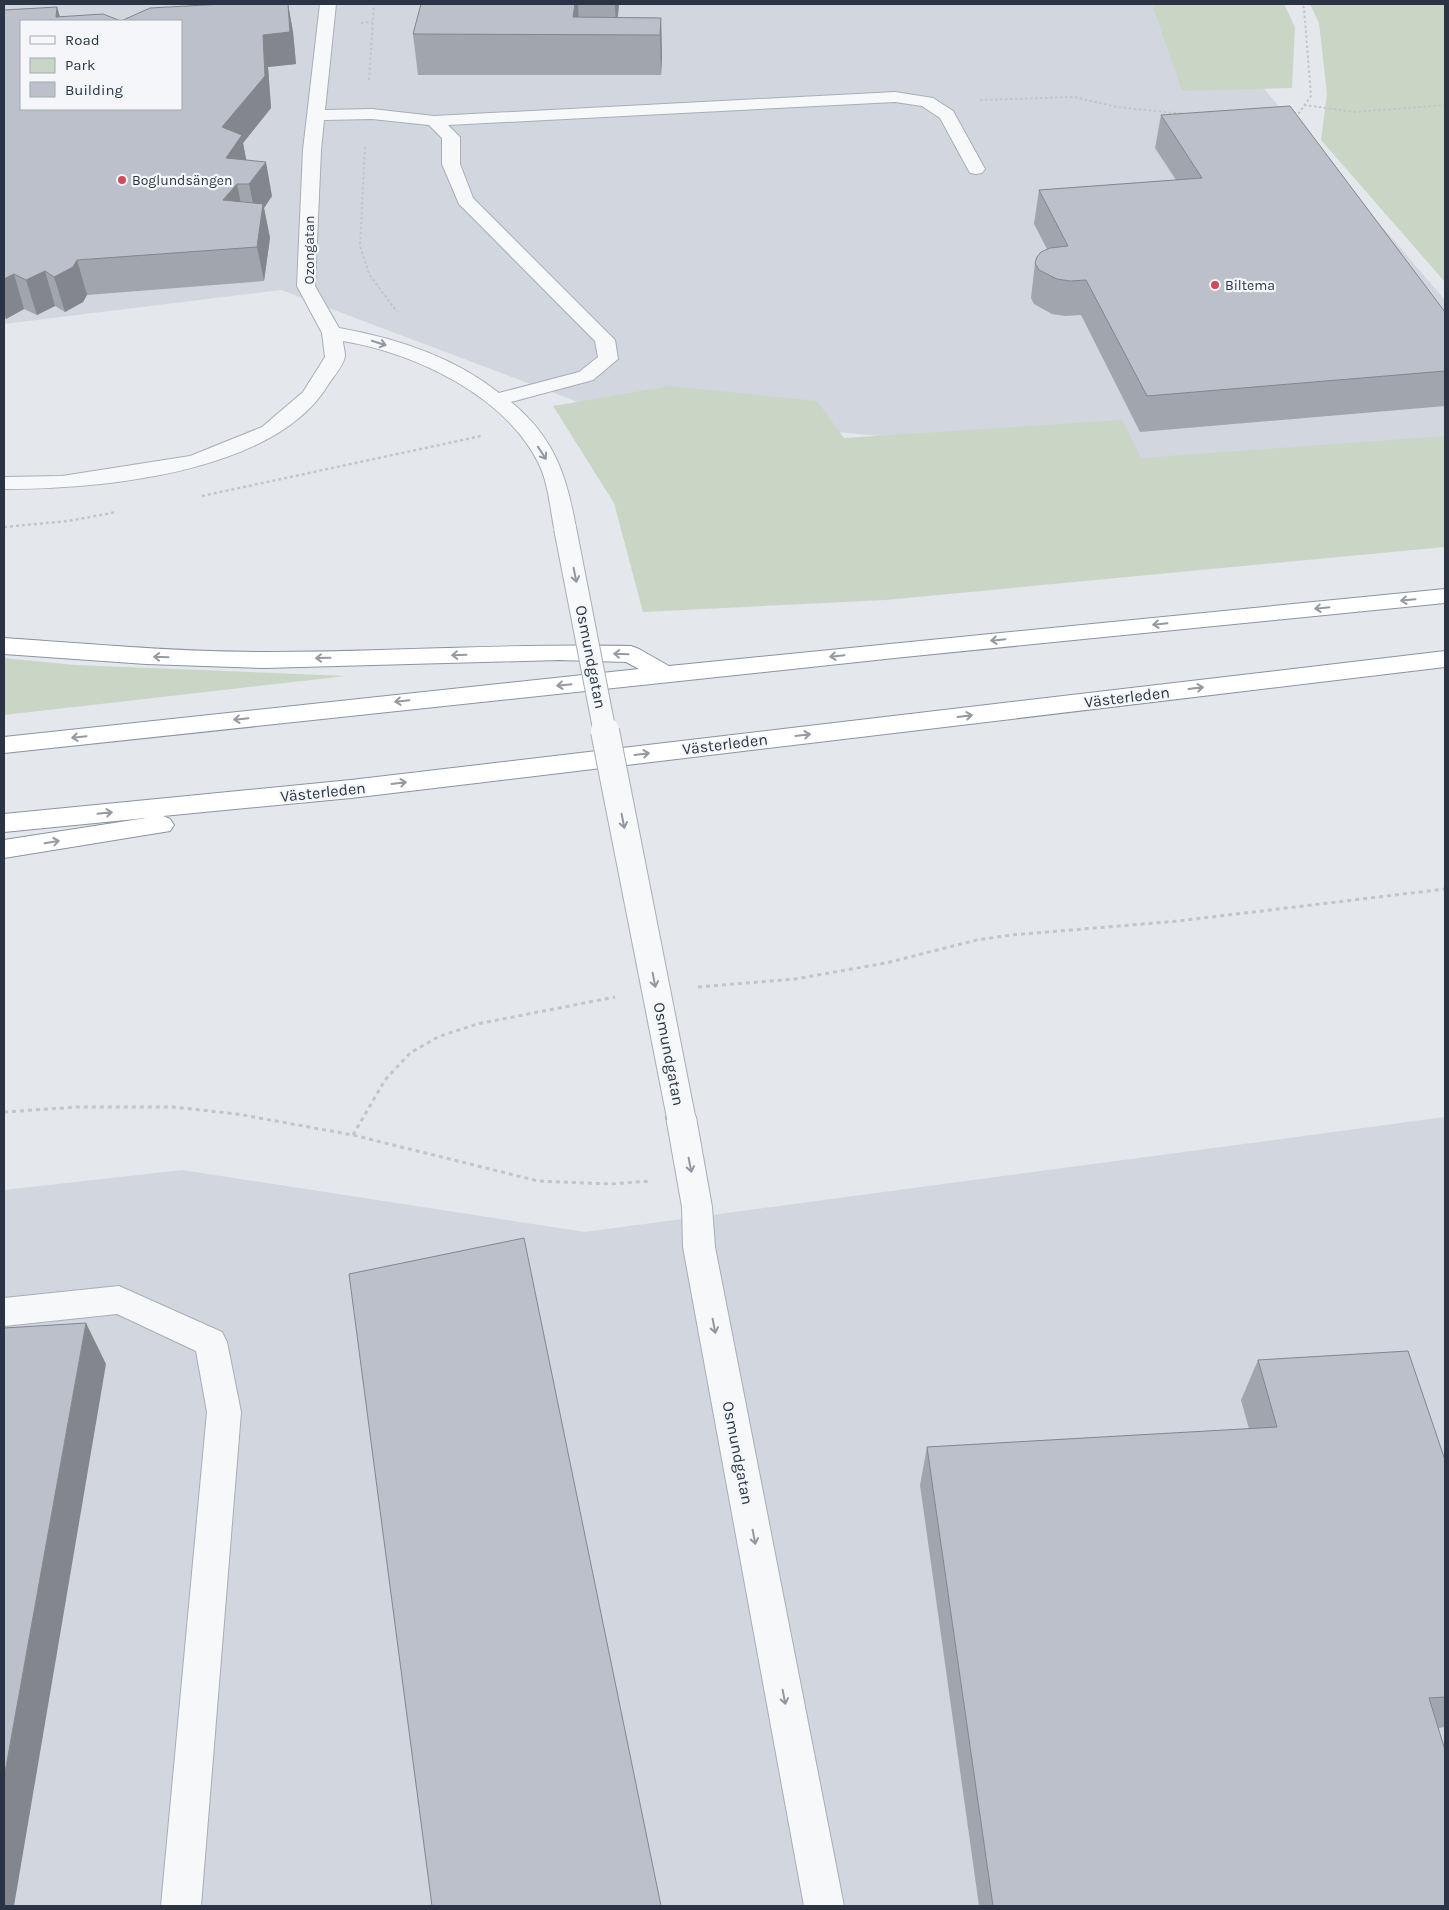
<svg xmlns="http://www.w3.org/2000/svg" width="1449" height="1910" font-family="Karla,sans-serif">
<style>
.built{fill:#d2d6de;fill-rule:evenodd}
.green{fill:#c9d6c5}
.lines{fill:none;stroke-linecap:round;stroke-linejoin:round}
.minor-casing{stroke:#a9aeb7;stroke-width:2}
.highway-casing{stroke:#8b94a3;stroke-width:2}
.path-far2{stroke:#c2c5cb;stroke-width:2;stroke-dasharray:2.5 2.5;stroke-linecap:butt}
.path-far1{stroke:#c2c5cb;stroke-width:2.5;stroke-dasharray:3 3;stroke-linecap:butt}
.path{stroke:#c2c5cb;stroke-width:3;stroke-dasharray:4 4;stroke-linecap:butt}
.minor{fill:#f7f8fa;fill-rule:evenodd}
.highway{fill:#fff;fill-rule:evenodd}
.minor-bridge-far1-casing{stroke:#a9aeb7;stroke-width:24;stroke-linecap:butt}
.minor-bridge-casing{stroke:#a9aeb7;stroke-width:30;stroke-linecap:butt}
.minor-bridge-far1{stroke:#f7f8fa;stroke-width:22}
.minor-bridge{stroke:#f7f8fa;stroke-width:28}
.wall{fill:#a1a5ae}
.shaded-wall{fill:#83868d}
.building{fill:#bbc0ca;stroke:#83868d;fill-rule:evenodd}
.oneway{stroke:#9196a0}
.oneway2{stroke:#959aa2}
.poi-dot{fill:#d1495b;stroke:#f4f6f9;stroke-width:2}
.labels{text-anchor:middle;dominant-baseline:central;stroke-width:4.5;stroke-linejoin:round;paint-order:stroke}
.far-poi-label{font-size:14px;fill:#2b3445;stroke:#f4f6f9;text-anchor:start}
.far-street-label{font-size:14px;fill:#2b3445;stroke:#f4f6f9}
.street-label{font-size:16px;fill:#2b3445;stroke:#f4f6f9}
</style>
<rect width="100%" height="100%" fill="#e4e7ec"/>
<path class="built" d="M4,4H1214L1242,63L1445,300V437L1192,467L594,408L281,290L4,324ZM21,21H181V109H21Z
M1445,1117V1906H4V1190L182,1170L585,1232Z"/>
<path class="green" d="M1152,4H1284L1295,27L1292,88L1182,91Z
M1310,4H1445V282L1321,140L1327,94L1319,23Z
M670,386L817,401L844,438L1122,420L1141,458L1445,436V547L885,600L643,612L614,503L553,406Z
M4,658L75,665L346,676L4,715Z"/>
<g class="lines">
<g class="minor-casing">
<path id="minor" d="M320,4H336L325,110L372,109L434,116L895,92L933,98L953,111L985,169L982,173L976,174L970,173L940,118L922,106L895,102L448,125L460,137V164L473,198L615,340L618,359L593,380L511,402C554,437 567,476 576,528L573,533L565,535L557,533L554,528C550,506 548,482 538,462C503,394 414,353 343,341C343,345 345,351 345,356C344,365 333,377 328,385C274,474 99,489 4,489V477L62,476L190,456L262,427L303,392L325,357L322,333L297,286L303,150ZM372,119L429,125L442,138V164L459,204L595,341L598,357L579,372L499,393C454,357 396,338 339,328L315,286L321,150L324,120Z
M681,1105L691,1109L696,1117L712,1207L715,1247L844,1906H804L683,1247L682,1207L666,1117L671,1109Z
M119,1286L222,1332L227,1342L241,1412L201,1906H161L207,1412L196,1351L117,1314L4,1326V1298Z"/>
</g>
<g class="highway-casing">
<path id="highway" d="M1445,589V603L904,657L4,753V737L639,669L626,662L559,660L264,668L146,664L4,654V638C91,644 178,652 264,652C387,652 509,643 631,646L639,649L669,666Z
M1445,651V667L351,798L163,816L170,819L174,825L170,831L4,858V840L146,818L4,832V814L351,780Z"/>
</g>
<path class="path-far2" d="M361,23L372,22
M369,80L374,4
M980,100L1074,97L1117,107L1184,114
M1304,105L1355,112L1445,105
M1293,113H1299L1311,96L1304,8L1302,4
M365,147L360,246L369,274L397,312"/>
<path class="path-far1" d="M202,496L481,436
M4,527L68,521L117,512"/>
<path class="path" d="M698,987L795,979L886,963L977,940L1011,935L1178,921L1445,889
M4,1112L77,1107H173L237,1114L353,1135L538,1181L611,1184L650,1181
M353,1135L385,1080L410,1053L438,1037L477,1024L615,997"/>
<use href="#minor" class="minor"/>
<use href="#highway" class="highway"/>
<g class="minor-bridge-far1-casing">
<path id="minor-bridge-far1" d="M565,528L605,733"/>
</g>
<g class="minor-bridge-casing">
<path id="minor-bridge" d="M605,731L681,1117"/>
</g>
<use href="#minor-bridge-far1" class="minor-bridge-far1"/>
<use href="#minor-bridge" class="minor-bridge"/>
</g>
<path class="wall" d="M288,4L293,32L296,64L268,67L271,108L243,143L246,160L272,196L264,208L270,238L264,281L87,295L83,302L65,312L55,306L37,315L24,309L6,319L4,318V10L57,7L60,17L121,21Z
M421,4H619L618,17L661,18L662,58L661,75H418L413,34Z
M1161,115L1445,312V406L1140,432L1081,315L1065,316L1052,314L1034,304L1031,298L1035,263L1047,249L1034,224L1039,190L1176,180L1155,148Z
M1258,1360L1445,1460V1727L1439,1728L1445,1906H979L920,1485L927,1447L1249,1429L1241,1400Z"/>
<path class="shaded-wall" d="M288,4L293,32L296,64L268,67L271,108L243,143L248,169L237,184L244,218L223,200L226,158L222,127L263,35Z
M575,4H578L579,29L573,17Z
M615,4H619L616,29Z
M57,7L61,21L56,17Z
M661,18L662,58L661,75L660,35Z
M266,162L272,196L264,208L270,238L264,281L257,247L256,218L249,184Z
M77,260L87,295L83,302L65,312L54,277Z
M45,271L55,306L37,315L26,280Z
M14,274L24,309L6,319L4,313V279Z
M86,1323L106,1364L14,1906H4V1778Z"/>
<path class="building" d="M224,4H288L290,32L263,35L265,76L222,127L242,135L226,158L266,162L249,184H237L223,200L263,204L257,247L77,260L73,267L54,277L45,271L26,280L14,274L4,279V10L57,7L56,17L103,14L121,21L150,8ZM21,21H181V109H21Z
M421,4H575L573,17L661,18L660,35L413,34Z
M1290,106L1445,312V371L1147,396L1086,280L1070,281L1057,279L1039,270L1035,263L1037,257L1041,252L1050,248L1068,246L1039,190L1202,178L1161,115Z
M524,1238L661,1906H432L349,1274Z
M86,1323L4,1778V1328Z
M1408,1351L1445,1460V1697L1429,1698L1445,1750V1906H993L927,1447L1277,1427L1258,1360Z"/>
<defs><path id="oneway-shaft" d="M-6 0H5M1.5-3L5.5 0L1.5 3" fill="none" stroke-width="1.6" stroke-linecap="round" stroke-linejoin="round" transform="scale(1.25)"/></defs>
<g class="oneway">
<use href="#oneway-shaft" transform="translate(379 343) rotate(18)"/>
<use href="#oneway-shaft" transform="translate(542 453) rotate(57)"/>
<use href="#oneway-shaft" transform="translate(575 575) rotate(79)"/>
<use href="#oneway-shaft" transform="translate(623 821) rotate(79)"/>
<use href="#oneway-shaft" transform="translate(654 980) rotate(79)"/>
<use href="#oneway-shaft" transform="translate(690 1165) rotate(79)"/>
<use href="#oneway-shaft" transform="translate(714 1326) rotate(79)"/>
<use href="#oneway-shaft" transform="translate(754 1537) rotate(79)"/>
<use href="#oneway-shaft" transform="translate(784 1697) rotate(79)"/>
</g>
<g class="oneway2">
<use href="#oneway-shaft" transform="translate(1408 600) rotate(175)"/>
<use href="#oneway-shaft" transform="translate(1322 608) rotate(174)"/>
<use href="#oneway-shaft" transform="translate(1160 624) rotate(174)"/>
<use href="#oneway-shaft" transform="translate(998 640) rotate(174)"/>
<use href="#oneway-shaft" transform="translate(621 654) rotate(-178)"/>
<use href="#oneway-shaft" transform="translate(459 655) rotate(178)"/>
<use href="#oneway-shaft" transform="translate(837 656) rotate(174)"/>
<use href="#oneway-shaft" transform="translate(161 657) rotate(-178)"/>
<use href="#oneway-shaft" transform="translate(323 658) rotate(179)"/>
<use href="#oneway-shaft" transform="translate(564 685) rotate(174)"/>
<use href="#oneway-shaft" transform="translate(1196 688) rotate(-7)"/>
<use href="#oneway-shaft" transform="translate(402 701) rotate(174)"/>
<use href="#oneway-shaft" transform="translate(965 716) rotate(-7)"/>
<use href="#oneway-shaft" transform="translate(241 719) rotate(174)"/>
<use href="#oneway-shaft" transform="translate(803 735) rotate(-7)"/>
<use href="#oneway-shaft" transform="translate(79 737) rotate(174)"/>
<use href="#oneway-shaft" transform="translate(642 754) rotate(-7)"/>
<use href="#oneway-shaft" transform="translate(399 783) rotate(-7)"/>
<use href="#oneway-shaft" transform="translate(105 813) rotate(-6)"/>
<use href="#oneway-shaft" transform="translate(52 842) rotate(-9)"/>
</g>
<g class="poi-dot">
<circle cx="122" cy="180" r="5"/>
<circle cx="1215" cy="285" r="5"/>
</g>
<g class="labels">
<g class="far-poi-label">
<text x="132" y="180">Boglundsängen</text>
<text x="1225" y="285">Biltema</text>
</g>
<g class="far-street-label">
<text transform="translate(309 250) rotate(-90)">Ozongatan</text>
</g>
<g class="street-label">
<text transform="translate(591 657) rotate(79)">Osmundgatan</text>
<text transform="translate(1127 697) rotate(-7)">Västerleden</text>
<text transform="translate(725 744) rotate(-7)">Västerleden</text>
<text transform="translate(323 792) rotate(-6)">Västerleden</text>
<text transform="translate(669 1054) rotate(79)">Osmundgatan</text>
<text transform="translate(738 1453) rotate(79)">Osmundgatan</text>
</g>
</g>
<rect width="1449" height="1910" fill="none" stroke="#2b3445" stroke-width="10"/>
<rect x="20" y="20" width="162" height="90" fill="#f4f6f9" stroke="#a4a8b1"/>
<rect x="30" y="36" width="25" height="8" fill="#f7f8fa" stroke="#a4a8b1"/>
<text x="65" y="45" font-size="15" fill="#2b3445">Road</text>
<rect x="30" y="58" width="25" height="15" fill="#c9d6c5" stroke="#a4a8b1"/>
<text x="65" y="70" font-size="15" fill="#2b3445">Park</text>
<rect x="30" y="82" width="25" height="15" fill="#bbc0ca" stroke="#a4a8b1"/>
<text x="65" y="95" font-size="15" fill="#2b3445">Building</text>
</svg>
